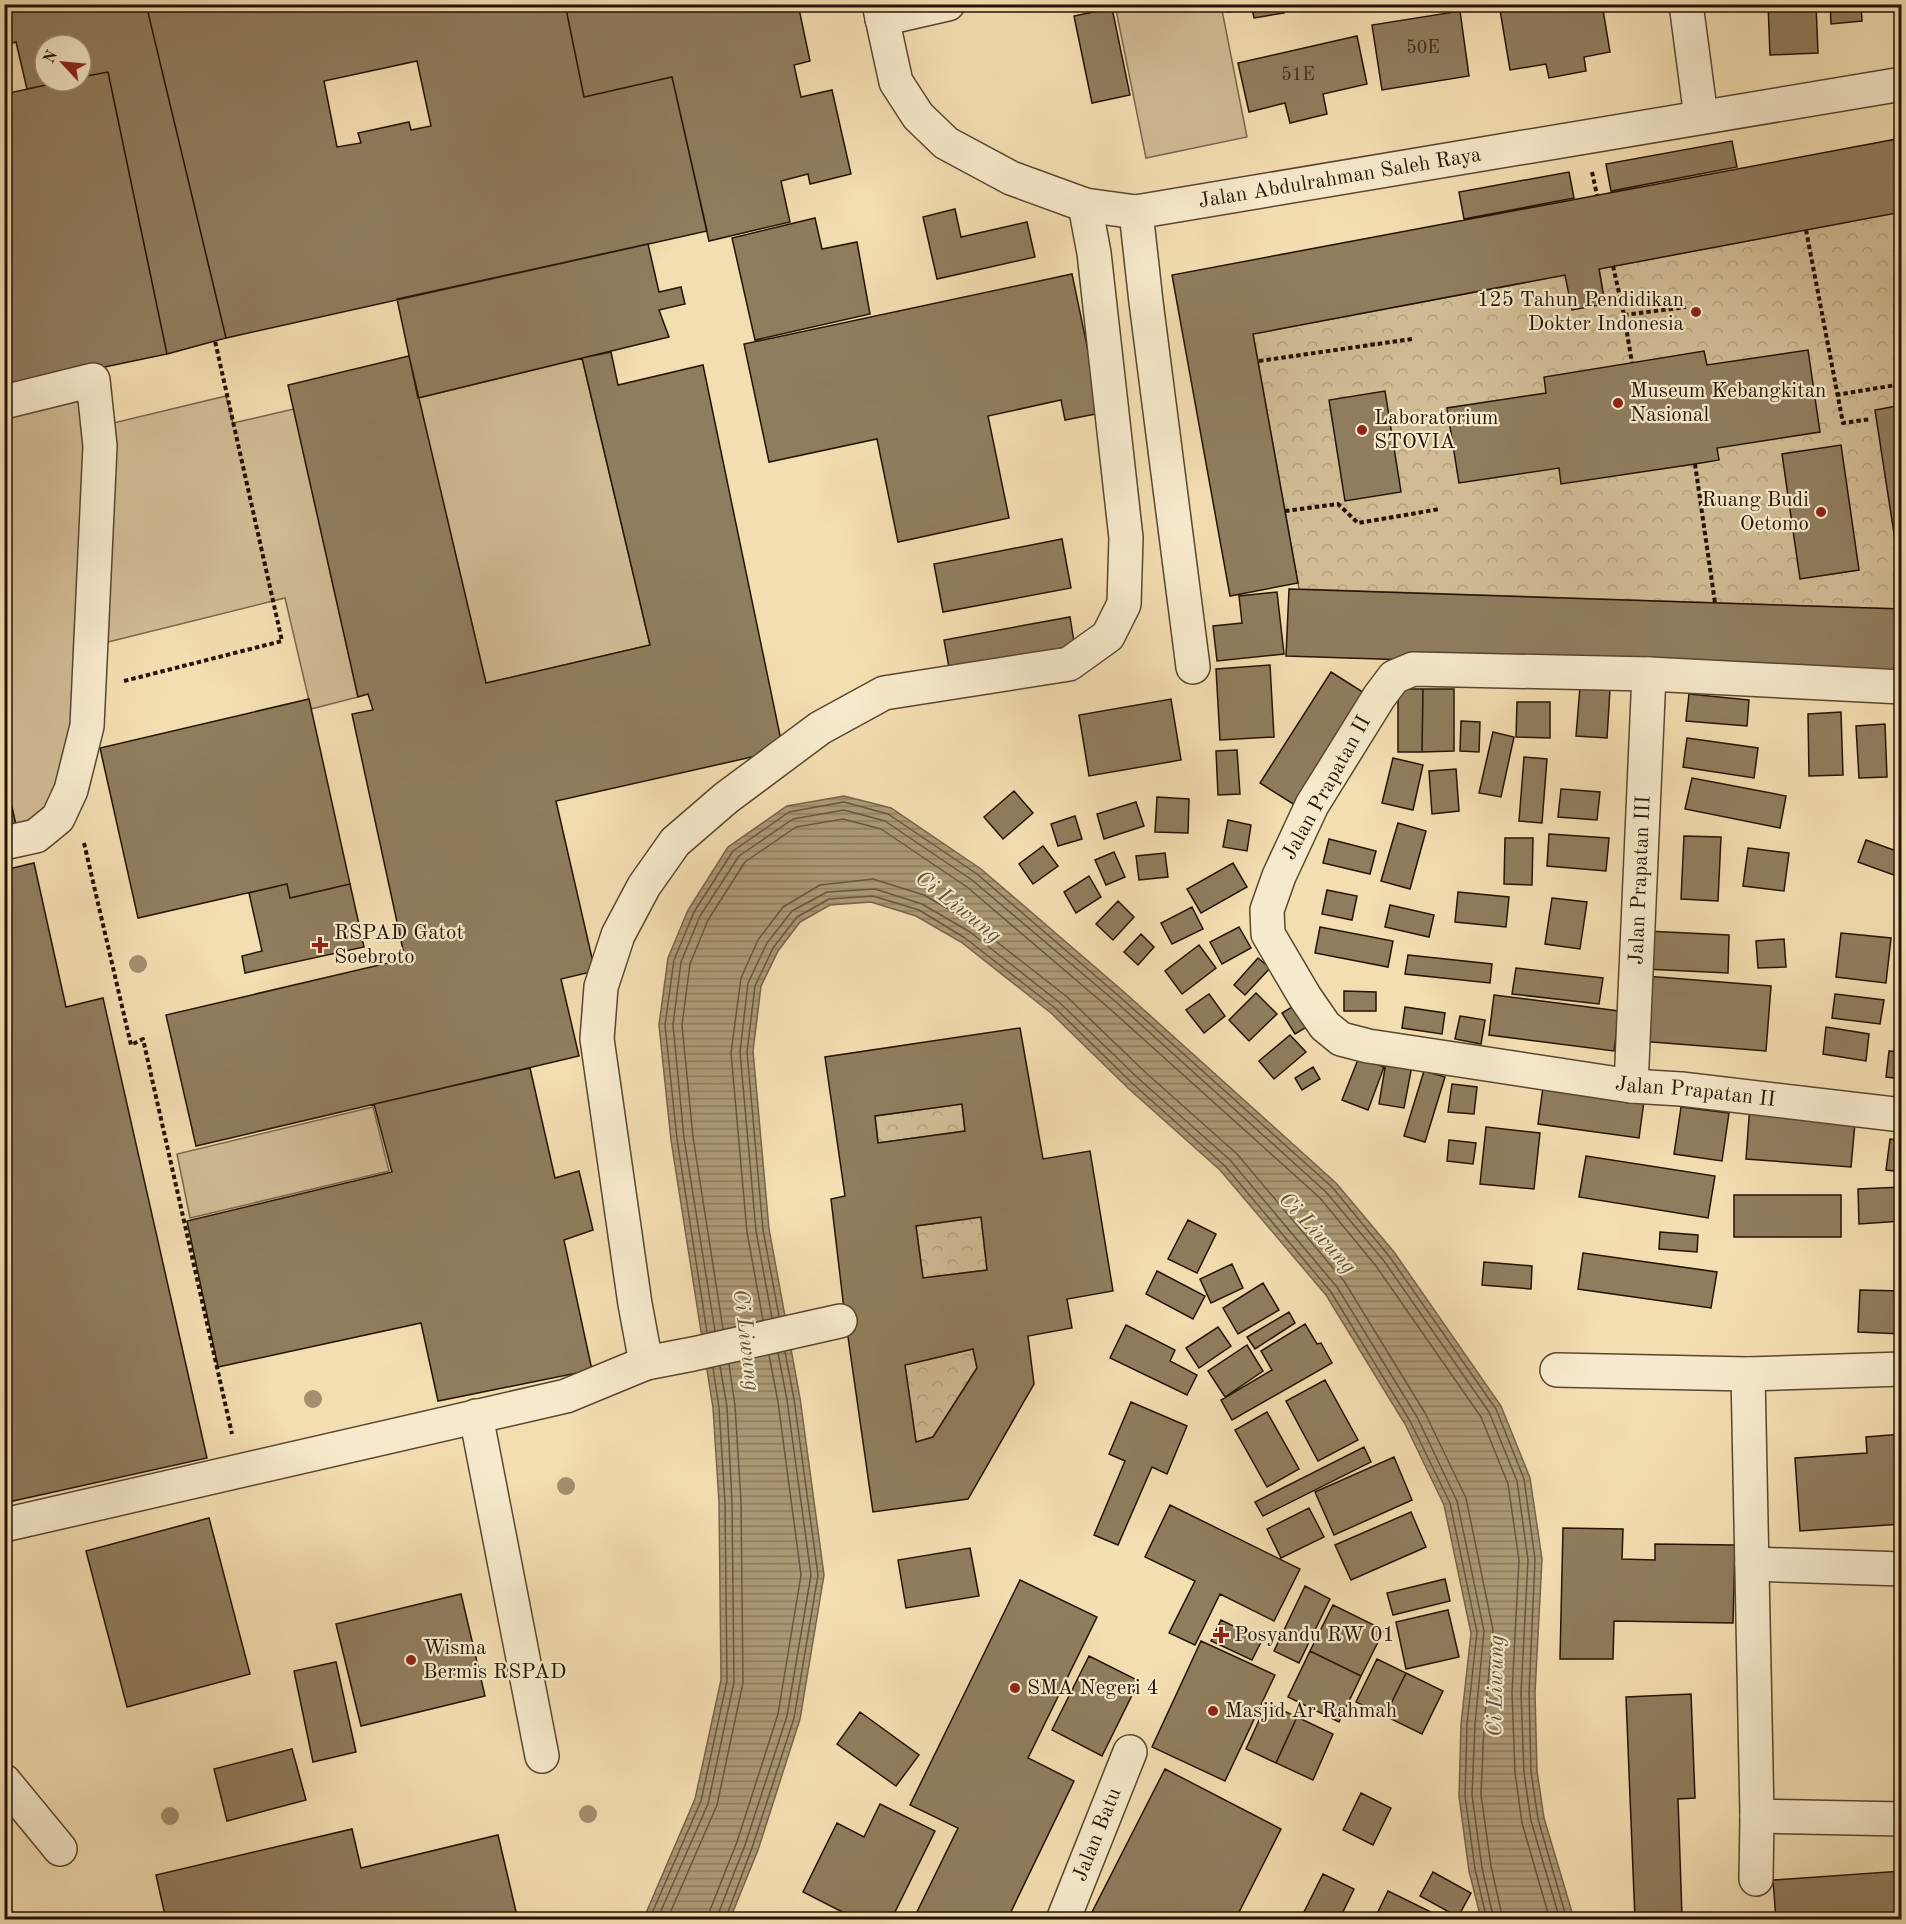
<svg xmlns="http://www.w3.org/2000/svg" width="1906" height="1924" font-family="'Old Standard TT',serif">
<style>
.forest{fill:url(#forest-crowns);stroke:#7a674c;stroke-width:1.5}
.garden{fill:#d0bb94;stroke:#7a674c;stroke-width:1.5}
.water{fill:url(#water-rules);stroke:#776348;stroke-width:1.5}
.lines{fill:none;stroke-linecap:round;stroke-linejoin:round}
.shore{stroke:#69563d;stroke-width:1.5}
.building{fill:#907d5e;stroke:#251304;stroke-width:1.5;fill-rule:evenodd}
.minor-casing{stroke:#58462f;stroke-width:36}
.path{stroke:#251304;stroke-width:4;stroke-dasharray:4.5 3;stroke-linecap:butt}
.minor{stroke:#f7eacc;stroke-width:33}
.tree{fill:#a38f6d}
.poi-dot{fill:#8f2418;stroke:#f7eacc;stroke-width:2}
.labels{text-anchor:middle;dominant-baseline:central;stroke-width:4.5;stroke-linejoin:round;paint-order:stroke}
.number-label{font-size:18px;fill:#402e1a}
.street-label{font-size:21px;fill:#251304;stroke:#f7eacc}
.poi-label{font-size:21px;fill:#251304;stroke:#f7eacc;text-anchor:start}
.water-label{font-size:22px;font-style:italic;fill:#624f37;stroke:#f7eacc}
</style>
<defs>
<pattern id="forest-crowns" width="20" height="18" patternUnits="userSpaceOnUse" patternTransform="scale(1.5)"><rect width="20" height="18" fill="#d0bb94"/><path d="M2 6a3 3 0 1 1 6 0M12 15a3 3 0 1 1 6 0" fill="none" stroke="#b2a07e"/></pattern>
<pattern id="water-rules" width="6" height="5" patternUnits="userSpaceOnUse" patternTransform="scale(1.5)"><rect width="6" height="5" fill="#ad9976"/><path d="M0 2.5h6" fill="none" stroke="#8d7c5f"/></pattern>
</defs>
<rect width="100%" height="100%" fill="#f3deb1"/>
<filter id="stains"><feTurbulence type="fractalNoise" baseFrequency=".00333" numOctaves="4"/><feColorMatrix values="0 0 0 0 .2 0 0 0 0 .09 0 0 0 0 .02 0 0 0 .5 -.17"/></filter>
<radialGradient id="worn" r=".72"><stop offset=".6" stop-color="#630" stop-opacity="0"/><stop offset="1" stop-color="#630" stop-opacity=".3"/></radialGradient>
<path class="forest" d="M1901,212V609L1299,589L1253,334L1565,275L1605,304L1599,269Z
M962,1104L965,1131L878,1143L875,1116Z
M981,1217L987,1270L923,1278L916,1226Z
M973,1349L977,1368L933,1437L916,1442L905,1365Z"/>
<path class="garden" d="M1115,5H1221L1247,137L1146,158Z
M582,358L650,645L486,683L418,398Z
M87,393L71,735L59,787L44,821L17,830L4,771V412Z
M226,396L233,423L294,409L358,697L311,709L285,598L108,642L112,445L109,424Z
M373,1107L389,1171L190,1218L177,1154Z"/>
<path class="water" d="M844,796L891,808L981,869L1124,992L1336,1183L1394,1252L1501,1406L1530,1478L1542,1559L1535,1693L1537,1771L1544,1818L1574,1919H1481L1469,1871L1459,1796L1461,1724L1471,1633L1444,1505L1405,1424L1326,1295L1220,1170L1129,1089L1051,1013L961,942L916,916L871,902L830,905L800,922L778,951L761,986L753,1051L769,1229L800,1398L824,1575L800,1719L758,1850L730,1919L643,1920L695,1799L721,1680L719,1502L713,1408L671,1140L659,1025L668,958L688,910L728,847L787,806Z"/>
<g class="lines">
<path class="shore" d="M779,1316L763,1230L747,1052L755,986L773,948L797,917L829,899L873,896L919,910L965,938L1055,1008L1133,1084L1225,1166L1331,1292L1410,1421L1450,1503L1477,1632L1467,1724L1465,1796L1475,1869L1487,1920
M772,1318L756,1231L740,1052L748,983L767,943L792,911L827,892L875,889L922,904L970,932L1060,1003L1139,1079L1230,1160L1337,1287L1417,1417L1457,1501L1484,1631L1475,1724L1472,1795L1482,1868L1494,1920
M763,1320L747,1232L731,1053L741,978L758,940L783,907L820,885L873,879L924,895L974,924L1066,996L1145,1072L1237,1154L1344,1281L1425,1413L1466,1498L1493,1630L1484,1725L1481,1795L1491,1866L1503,1920
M723,1329L693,1137L682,1025L690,964L708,920L745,862L796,827L843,819L881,829L967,887L1110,1009L1320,1198L1376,1266L1481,1417L1508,1484L1519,1560L1512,1693L1515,1773L1522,1823L1550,1920
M715,1331L684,1138L673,1025L681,962L700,916L739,856L793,819L844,810L885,821L972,880L1116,1002L1326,1192L1384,1261L1489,1412L1517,1481L1528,1560L1521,1693L1524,1773L1531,1821L1560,1920
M707,1332L677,1139L665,1025L674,960L694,912L733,851L789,812L844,802L888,814L977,874L1120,997L1332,1187L1389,1256L1496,1409L1524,1479L1535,1559L1529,1693L1531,1772L1538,1819L1567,1920
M649,1920L701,1801L727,1681L725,1502L719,1408L713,1368
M657,1920L708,1804L734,1682L732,1502L727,1407L720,1366
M667,1920L717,1805L743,1683L741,1501L735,1406L729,1364
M709,1920L710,1910L737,1842L778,1714L801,1575L778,1402L769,1355
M718,1920L719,1912L745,1845L787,1716L811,1575L787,1400L778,1353
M725,1920L752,1848L794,1718L818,1575L794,1399L785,1352"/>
</g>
<path class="building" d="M146,4H565L584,97L672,77L707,231L226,338ZM417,61L431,126L411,130L409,122L358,133L361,143L337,147L324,81Z
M146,4L226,338L167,354L108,72L81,77V45H45V81H65L27,89L16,42L4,45V5Z
M565,4H798L810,61L794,65L801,97L832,90L851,174L810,184L808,174L781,181L790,222L709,241L672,77L584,97Z
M1227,4H1283L1284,13L1254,18L1252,8L1228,12Z
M1310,4H1335V6L1310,9Z
M1499,4H1602L1610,52L1584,57L1586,71L1549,78L1546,64L1510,70Z
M1706,4H1756L1757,6L1707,7Z
M1768,4H1816L1818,53L1770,55Z
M1830,4H1861L1862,21L1831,24Z
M1863,4H1900V7L1863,10Z
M1112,8L1130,95L1092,103L1074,16Z
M1460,11L1469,76L1382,90L1372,25Z
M1357,36L1367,84L1323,94L1327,114L1290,123L1285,103L1249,112L1238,63Z
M108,72L167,354L4,388V94L65,81H81V77Z
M1902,138V212L1599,269L1605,304L1572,310L1565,275L1253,334L1298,583L1230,596L1172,275Z
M1732,141L1737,167L1611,191L1606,164Z
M1569,172L1574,198L1464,219L1459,192Z
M955,209L961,237L1027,222L1035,257L937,279L923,217Z
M815,218L822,249L857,242L870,314L755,340L732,238Z
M648,244L659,292L681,287L685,304L659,310L669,337L418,398L397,299Z
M1072,274L1101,413L1065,420L1061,400L988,416L1009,518L898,542L877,439L769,462L744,344Z
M1808,350L1820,432L1717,448L1719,460L1695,464L1561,484L1559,468L1459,483L1447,408L1546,393L1544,377L1704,351L1707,365Z
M611,352L618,385L703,365L783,750L556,801L595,971L561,979L579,1056L196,1146L166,1015L405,959L352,714L373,710L368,694L358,697L288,385L409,356L486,683L650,645L582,358Z
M1385,391L1401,492L1345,501L1329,400Z
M1902,405V539L1895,540L1875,410Z
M1841,445L1859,570L1800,579L1782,454Z
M1062,539L1071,588L943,612L934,564Z
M1289,589L1902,609V676L1286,656Z
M1277,592L1284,654L1217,661L1213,626L1242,623L1239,596Z
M1070,617L1076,654L951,678L944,640Z
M1270,665L1274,737L1220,740L1216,669Z
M1331,672L1369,696L1298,807L1260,783Z
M1580,687L1610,689L1607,738L1576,736Z
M1398,689H1423L1422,752H1398Z
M1423,689H1454V751L1422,752Z
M1689,694L1749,700L1747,726L1686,721Z
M309,699L350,884L290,898L287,884L138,918L100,748Z
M1171,699L1181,760L1089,776L1079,715Z
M1517,702H1550V738L1516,737Z
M1841,712L1843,775L1809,776L1808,714Z
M1461,721L1480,722L1479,752L1460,751Z
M1885,724L1887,777L1859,778L1856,726Z
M1493,732L1514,737L1501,797L1479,793Z
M1687,738L1758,748L1754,778L1683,767Z
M1237,750L1240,794L1218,795L1216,751Z
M1524,757L1547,759L1542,823L1519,821Z
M1393,758L1423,765L1413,810L1382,803Z
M1456,769L1459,811L1432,814L1429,771Z
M4,771L17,830L4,833Z
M1692,778L1786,796L1780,828L1685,809Z
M1561,789L1600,792L1597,820L1558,817Z
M1014,791L1033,813L1003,839L984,817Z
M1157,797L1189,799L1188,833L1155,832Z
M1136,802L1144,826L1104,839L1097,814Z
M1075,816L1082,839L1058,846L1051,824Z
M1228,820L1251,825L1247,851L1223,847Z
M1398,823L1426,831L1410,889L1381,881Z
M1549,834L1609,838L1606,871L1547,866Z
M1684,836L1721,837L1718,901L1681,899Z
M1505,838H1533L1532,885L1504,884Z
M1329,839L1376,851L1370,874L1323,863Z
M1866,840L1902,853V878L1858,862Z
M1043,846L1058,866L1033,884L1019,864Z
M1748,848L1789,853L1784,891L1743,886Z
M1114,852L1125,877L1106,885L1095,860Z
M1165,853L1168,877L1139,880L1136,856Z
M34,863L66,1007L103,998L207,1458L4,1503V870Z
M1233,863L1247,887L1201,913L1187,889Z
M1089,876L1101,897L1076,913L1064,892Z
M287,884L290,898L350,884L364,947L245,973L242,956L262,951L249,893Z
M1327,890L1357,896L1352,920L1322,914Z
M1458,892L1509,897L1506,927L1455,922Z
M1552,898L1587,902L1580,949L1545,944Z
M1118,901L1134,917L1113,940L1096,924Z
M1390,905L1434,915L1429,937L1385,927Z
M1192,907L1203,929L1172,944L1161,923Z
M1239,927L1251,948L1222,964L1210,942Z
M1320,927L1393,941L1388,967L1315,953Z
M1646,931L1729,935L1728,973L1644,969Z
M1841,933L1891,938L1886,983L1836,977Z
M1141,934L1154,947L1138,965L1124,952Z
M1784,939L1786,967L1758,968L1756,941Z
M1199,945L1216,968L1182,994L1165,971Z
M1408,955L1492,964L1490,983L1405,974Z
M1258,958L1270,968L1245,995L1234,985Z
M1516,968L1603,978L1599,1004L1512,994Z
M1645,976L1771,986L1766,1051L1640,1041Z
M1344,991L1376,992V1011H1344Z
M1256,993L1277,1014L1249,1041L1229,1020Z
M1209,994L1225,1016L1204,1033L1186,1010Z
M1835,994L1884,1000L1880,1024L1832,1018Z
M1494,995L1619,1011L1614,1051L1489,1035Z
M1297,1004L1310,1025L1295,1034L1282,1013Z
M1405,1007L1445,1013L1442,1034L1402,1028Z
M1460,1016L1485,1020L1481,1044L1455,1039Z
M1826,1027L1869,1034L1866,1061L1823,1054Z
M1020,1028L1043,1159L1090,1151L1113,1291L1067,1299L1072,1328L1028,1336L1034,1384L968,1499L873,1512L844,1309L831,1199L845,1196L825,1057ZM962,1104L965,1131L878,1143L875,1116ZM981,1217L987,1270L923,1278L916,1226ZM973,1349L977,1368L933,1437L916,1442L905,1365Z
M1290,1035L1306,1052L1274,1079L1259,1061Z
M1889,1051L1902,1052V1079L1886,1077Z
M1387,1056L1413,1060L1404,1108L1379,1104Z
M1359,1057L1384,1067L1368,1110L1342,1100Z
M1313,1067L1320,1079L1302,1090L1295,1078Z
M530,1068L555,1178L579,1171L593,1230L564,1240L592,1370L438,1401L421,1323L218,1367L187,1221L392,1172L374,1104Z
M1424,1071L1445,1077L1425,1142L1404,1136Z
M1452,1084L1477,1087L1474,1114L1448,1112Z
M1543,1087L1644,1101L1639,1138L1538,1124Z
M1750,1104L1856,1112L1851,1167L1746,1159Z
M1681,1107L1729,1113L1722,1161L1674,1154Z
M1486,1127L1540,1133L1534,1189L1480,1184Z
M1890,1139L1902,1141V1172L1886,1170Z
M1449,1140L1476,1143L1473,1164L1447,1161Z
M1586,1156L1715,1176L1708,1218L1579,1197Z
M1902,1187V1221L1859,1224L1858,1189Z
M1734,1195H1841V1237H1734Z
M1188,1220L1216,1234L1197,1273L1168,1259Z
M1660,1232L1698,1235L1697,1252L1659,1249Z
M1583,1253L1717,1272L1711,1308L1578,1289Z
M1484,1262L1532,1266L1531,1289L1482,1285Z
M1232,1264L1243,1288L1211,1303L1200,1279Z
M1157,1271L1205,1296L1193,1319L1146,1294Z
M1263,1283L1279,1310L1238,1334L1223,1308Z
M1860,1290L1902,1291V1334L1858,1332Z
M1289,1312L1295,1323L1255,1349L1247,1337Z
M1305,1324L1317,1344L1321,1343L1332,1363L1232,1420L1221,1400L1272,1370L1261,1351Z
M1126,1325L1175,1350L1170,1361L1197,1375L1187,1395L1110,1358Z
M1218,1327L1231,1346L1199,1368L1186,1348Z
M1247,1345L1263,1371L1225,1397L1208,1371Z
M1325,1380L1358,1440L1318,1461L1286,1401Z
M1131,1402L1187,1426L1167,1474L1152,1467L1118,1545L1094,1535L1125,1461L1109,1454Z
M1267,1412L1299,1469L1267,1487L1235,1430Z
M1902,1434V1524L1800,1531L1795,1458L1867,1453L1866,1437Z
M1364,1447L1371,1462L1263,1516L1255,1502Z
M1394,1457L1412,1500L1334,1535L1315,1492Z
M1170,1505L1300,1569L1274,1621L1220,1594L1195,1645L1169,1633L1195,1581L1145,1557Z
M1309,1508L1324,1537L1281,1558L1267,1529Z
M1411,1512L1426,1547L1351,1580L1335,1545Z
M209,1518L250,1674L127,1707L86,1551Z
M1563,1528L1623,1529L1622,1559L1655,1560V1544L1735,1545L1733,1623L1614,1621L1613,1659H1560Z
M970,1548L979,1596L906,1608L898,1560Z
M1445,1579L1450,1601L1393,1615L1387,1593Z
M1020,1580L1097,1617L1028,1758L1074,1781L1007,1920H913L958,1828L910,1805Z
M1305,1586L1330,1599L1299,1663L1274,1651Z
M461,1594L485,1696L361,1726L336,1624Z
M1333,1605L1384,1630L1361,1676L1310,1651Z
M1448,1610L1459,1657L1406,1669L1396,1622Z
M1221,1620L1262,1640L1252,1660L1211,1641Z
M1201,1641L1275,1675L1225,1781L1152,1747Z
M1310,1651L1361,1676L1339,1722L1288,1697Z
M1089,1656L1139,1681L1102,1756L1052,1730Z
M1377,1659L1406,1673L1385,1716L1356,1702Z
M336,1662L356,1752L313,1762L294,1671Z
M1406,1673L1443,1691L1422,1734L1385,1716Z
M1691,1694L1695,1798L1678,1799L1682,1917L1699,1916V1920H1635L1626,1697Z
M1267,1703L1297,1717L1276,1763L1246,1749Z
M860,1712L919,1755L896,1786L837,1744Z
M1297,1717L1333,1734L1313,1780L1276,1763Z
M292,1749L306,1800L227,1821L214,1769Z
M1165,1769L1281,1829L1235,1920H1088Z
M1361,1793L1391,1808L1373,1845L1343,1830Z
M880,1804L935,1831L891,1920H858L803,1892L837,1823L864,1837Z
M352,1829L361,1868L498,1835L518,1920H166L156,1875Z
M1902,1871V1920H1776L1773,1880Z
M1433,1872L1471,1893L1458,1917L1420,1896Z
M1323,1874L1354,1889L1339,1920H1300Z
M1388,1891L1431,1912L1427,1920H1374Z
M1283,1913L1295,1920H1280Z"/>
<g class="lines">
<g class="minor-casing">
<g id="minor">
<path id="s1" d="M879,4L896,82L918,116L946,143L1011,178L1085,205L1136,212L1902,84"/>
<path d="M1686,4L1701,117"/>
<path d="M882,19L948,4"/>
<path d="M1136,212L1146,302L1193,667"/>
<path d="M4,402L93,380L100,446L87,726L71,790L58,818L36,836L4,843"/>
<path id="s2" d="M1902,687L1649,674L1413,669L1394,677L1379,697L1312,805L1279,876L1267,910L1268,934L1305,997L1325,1026L1341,1039L1368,1046L1631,1086L1681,1089L1902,1115"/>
<path id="s3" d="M1631,1086L1649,674"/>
<path d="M646,1363L693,1354L840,1321"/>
<path d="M1557,1370L1748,1374L1902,1369"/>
<path d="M1748,1374L1757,1816L1902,1819"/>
<path d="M476,1416L542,1756"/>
<path d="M4,1525L566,1396L646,1363L635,1304L597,1039L601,987L618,935L644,886L675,842L726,798L820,728L884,693L1069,664L1108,636L1124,604L1126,538L1094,253L1085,205"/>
<path d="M1752,1564L1902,1569"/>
<path d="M4,1781L60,1849"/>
<path d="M1756,1879L1757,1816"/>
<path id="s4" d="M1063,1920L1130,1752"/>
</g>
</g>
<path class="path" d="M1592,172L1597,195
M1806,230L1843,423L1871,419
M1613,266L1624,315L1632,363
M1624,315L1686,307
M1259,361L1412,339
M1836,395L1902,384
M1695,464L1715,603
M1285,511L1338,504L1358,523L1440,509
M124,681L282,641L215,341
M84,843L131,1045L143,1039L232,1434"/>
<use href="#minor" class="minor"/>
</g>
<g class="tree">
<circle cx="138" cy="964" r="9"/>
<circle cx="313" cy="1399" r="9"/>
<circle cx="566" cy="1486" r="9"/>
<circle cx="588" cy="1814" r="9"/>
<circle cx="170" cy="1816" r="9"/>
</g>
<g class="poi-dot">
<circle cx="1696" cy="312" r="6"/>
<circle cx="1618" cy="403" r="6"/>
<circle cx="1362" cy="430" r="6"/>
<circle cx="1821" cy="512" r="6"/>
<path d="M317 936h6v6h6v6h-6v6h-6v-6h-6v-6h6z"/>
<path d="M1218 1626h6v6h6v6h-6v6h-6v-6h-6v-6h6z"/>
<circle cx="411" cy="1660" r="6"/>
<circle cx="1015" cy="1688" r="6"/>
<circle cx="1213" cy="1711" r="6"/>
</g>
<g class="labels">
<g class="number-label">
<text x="1423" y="48">50E</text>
<text x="1298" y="75">51E</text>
</g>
<g class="street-label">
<text stroke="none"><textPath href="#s1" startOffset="570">Jalan Abdulrahman Saleh Raya</textPath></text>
<text transform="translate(1327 788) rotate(-61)">Jalan Prapatan II</text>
<text stroke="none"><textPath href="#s3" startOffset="206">Jalan Prapatan III</textPath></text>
<text stroke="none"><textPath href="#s2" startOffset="1288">Jalan Prapatan II</textPath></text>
<text stroke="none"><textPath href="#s4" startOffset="92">Jalan Batu</textPath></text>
</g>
<g class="poi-label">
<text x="1684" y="300" text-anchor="end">125 Tahun Pendidikan<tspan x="1684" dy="24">Dokter Indonesia</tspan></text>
<text x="1630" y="391">Museum Kebangkitan<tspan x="1630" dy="24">Nasional</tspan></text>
<text x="1374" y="418">Laboratorium<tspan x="1374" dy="24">STOVIA</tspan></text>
<text x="1809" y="500" text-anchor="end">Ruang Budi<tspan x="1809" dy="24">Oetomo</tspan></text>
<text x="334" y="933">RSPAD Gatot<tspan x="334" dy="24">Soebroto</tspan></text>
<text x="1234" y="1635">Posyandu RW 01</text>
<text x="423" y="1648">Wisma<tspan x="423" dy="24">Bermis RSPAD</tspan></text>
<text x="1027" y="1688">SMA Negeri 4</text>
<text x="1225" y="1711">Masjid Ar Rahmah</text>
</g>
<g class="water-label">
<text transform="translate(958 907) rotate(38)">Ci Liwung</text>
<text transform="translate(1317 1233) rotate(47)">Ci Liwung</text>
<text transform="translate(746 1340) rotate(83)">Ci Liwung</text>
<text transform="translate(1496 1686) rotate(-89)">Ci Liwung</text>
</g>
</g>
<rect width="1906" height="1924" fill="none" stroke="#f3deb1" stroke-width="24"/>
<rect x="6" y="6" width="1894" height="1912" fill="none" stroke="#251304" stroke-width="3"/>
<rect x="12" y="12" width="1882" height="1900" fill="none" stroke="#251304" stroke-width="1.5"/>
<g transform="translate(63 63) rotate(296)"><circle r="28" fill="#f7eacc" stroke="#a3947c" stroke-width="1.5"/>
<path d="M0-4.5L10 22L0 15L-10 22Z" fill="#8f2418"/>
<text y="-9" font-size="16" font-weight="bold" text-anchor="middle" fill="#251304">N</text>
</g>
<rect width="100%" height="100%" filter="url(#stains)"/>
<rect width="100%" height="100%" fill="url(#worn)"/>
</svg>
